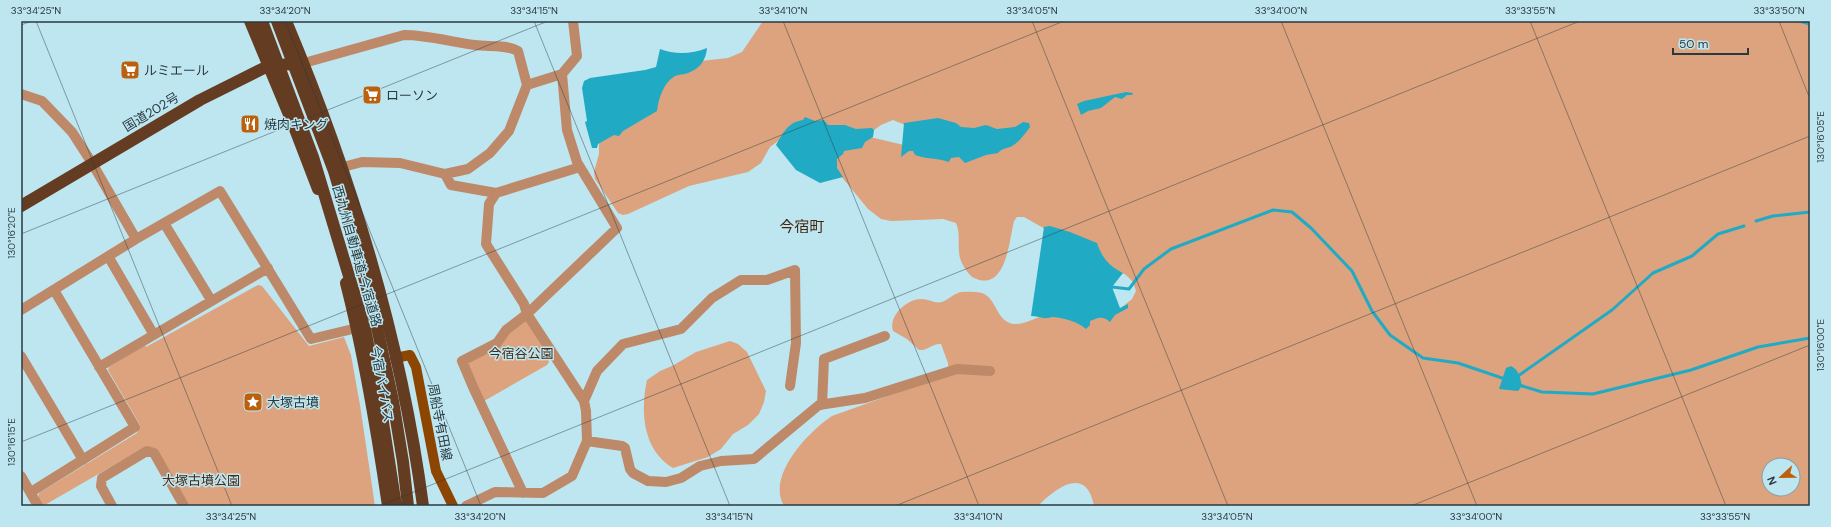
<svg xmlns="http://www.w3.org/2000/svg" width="1831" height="527" font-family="'DM Sans','Noto Sans JP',sans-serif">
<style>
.green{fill:#dca37e;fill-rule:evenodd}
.water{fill:#21aac4}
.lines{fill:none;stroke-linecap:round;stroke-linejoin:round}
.stream{stroke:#21aac4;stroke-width:3}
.minor{stroke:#bd8968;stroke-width:10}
.major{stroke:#8d4502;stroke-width:10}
.highway{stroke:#643c21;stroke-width:12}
.highway-bridge{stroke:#643c21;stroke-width:12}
.ticks{fill:none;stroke:#2a3a3f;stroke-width:1;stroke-opacity:0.45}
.labels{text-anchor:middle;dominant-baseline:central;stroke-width:3;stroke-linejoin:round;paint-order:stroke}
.poi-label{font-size:13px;fill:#2a3a3f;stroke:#bee6f1;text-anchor:start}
.street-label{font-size:13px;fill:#2a3a3f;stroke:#bee6f1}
.park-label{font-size:13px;fill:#492a14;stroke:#bee6f1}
.quarter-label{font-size:15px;fill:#44240c;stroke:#bee6f1}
.neatline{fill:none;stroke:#2a3a3f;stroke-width:1.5}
.ticks-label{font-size:10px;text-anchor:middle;fill:#2a3a3f}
</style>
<rect width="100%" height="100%" fill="#bee6f1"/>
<path class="green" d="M763,21H1810V506H1094C1086,465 1056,488 1038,506H784C766,476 808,432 832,416L949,374L948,363L941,344C933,343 927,351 919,350L907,339L893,331C888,316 907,299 921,299C929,299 935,304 942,302C948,300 952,295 958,293C963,291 977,292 982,293C997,298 996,322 1014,324C1024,325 1034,318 1043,316C1058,313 1095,314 1110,317L1132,299L1136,291L1133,282L1126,275L1024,217H1017L1014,221C1009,241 1006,295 972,277C967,272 962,265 960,258C957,246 961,234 956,223L943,219L891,221L881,219L868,209L836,170L834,159L844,148L870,137L904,145L910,127L893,120L881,125L866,136L794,129L770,147L761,163L748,172L689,186L628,214L623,215L618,213L595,179L594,172L599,154V141L654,101L671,76L701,61L728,58L742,52ZM1769,465H1793V489H1769Z
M258,285L262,286L309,346L344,337L351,355L360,405L375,506H188L147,446L43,506L38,498L39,493L137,433L140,425L108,370L109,367L145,345L146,347Z
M523,321H527L543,345L549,362L547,365L484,401L467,365L469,361L505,336Z
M730,341L738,344L747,352L766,391L764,402L759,414L748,425L733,434L721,449L708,457L673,468C643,450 640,412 647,380L660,371L672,366L696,352Z"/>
<path class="water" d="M707,48C706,61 699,69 688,73C684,75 679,74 675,76C664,82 658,99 657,111L623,131L619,136L614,135L598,144L597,148H592L585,122L587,121L582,88L584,81L590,78L645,70L656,67L660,49C675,55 692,54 707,48Z
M1126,92L1133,93L1132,95H1127L1122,99L1115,97L1101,108L1088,111L1081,115L1077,104L1084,101Z
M805,117L815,121L824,120L828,125H845L856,129L872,128L874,130L873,137L865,142L862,148L844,151L843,154L837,159V168L843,177L820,183L796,170L776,145C783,133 788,122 803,120Z
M938,118L956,123L961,127L974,128L986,125L997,129L1015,127L1023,122L1029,123L1030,127C1025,134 1019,142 1012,146C1006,149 1002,148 998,153L986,155L965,163L959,157L951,158L949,162C938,158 925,159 915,155L913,151H909L901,157L904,123Z
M1050,226L1070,232L1097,243C1102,258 1109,266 1123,273L1112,287L1120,308L1128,304V308L1115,315L1110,322C1103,316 1099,317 1090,321V325L1086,329C1077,321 1064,318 1053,317C1050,317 1046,319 1043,318C1039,317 1036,316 1031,316L1044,227Z
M1511,366C1519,370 1520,377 1522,386L1518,391L1499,389L1506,368Z"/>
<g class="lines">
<path class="stream" d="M1799,21L1810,24
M1756,221L1773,216L1810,212
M1112,287L1129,289L1144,269L1171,249L1273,210L1292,212L1311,228L1352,271L1372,311L1390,335L1423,358L1458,363L1505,379
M1518,376L1612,310L1653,273L1692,256L1718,234L1744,226
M1519,385L1542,392L1593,394L1691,370L1758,347L1810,338"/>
<path class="minor" d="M304,63L404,35C428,35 451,42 475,45C489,47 506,44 518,51L527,85L509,131L490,153L468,169L445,174L400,163L362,162L343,167
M527,85L562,74L577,56L573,21
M21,94L42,101L72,132L92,163L136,239
M445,174L451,185L496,193
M164,223L211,300
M108,256L154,335
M21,310L136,239L220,191L311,339L357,328
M21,356L83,460
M99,367L268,268
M584,401L597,371L623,344L681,329L712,298L741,280H767L795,270L796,343L790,386
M822,405L824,359L885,336
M587,441L622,446L625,448L630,469L633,473L648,481L666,482L681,478L700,466L721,461L754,459L819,405L865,398L957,369L990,371
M21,476L38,506
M31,492L135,427L54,290
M523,493L473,387L462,361L497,343L506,330L527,314L524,304L486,244L489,204L496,193L580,167
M112,506L101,486L102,478L147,451L154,453L184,506
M466,506L495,492L543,493L572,476L587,441L586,411L584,401L527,314L617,228L577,162L567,130L562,74"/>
<path class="major" d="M395,358L410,355L416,367L436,471L453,506"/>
<path class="highway" d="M250,21L295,129L318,189
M286,21C351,176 401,339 423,506
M21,206L200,100L268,66L303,63
M346,283C365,357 377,431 388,506"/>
<path class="highway-bridge" d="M262,21L313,157L365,329L380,403L396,506
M277,21L334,171L355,242L377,327L393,401L403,462L408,506"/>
</g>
<path class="ticks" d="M36,21L232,506M285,21L481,506M534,21L730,506M783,21L979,506M1032,21L1228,506M1281,21L1477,506M1530,21L1726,506M1779,21L1810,99M21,25L32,21M21,234L548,21M21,442L1064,21M379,506L1580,21M895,506L1810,136M1411,506L1810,345"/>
<defs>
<g id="supermarket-square" transform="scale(1)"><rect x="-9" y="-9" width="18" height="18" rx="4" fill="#bc600d" stroke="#bee6f1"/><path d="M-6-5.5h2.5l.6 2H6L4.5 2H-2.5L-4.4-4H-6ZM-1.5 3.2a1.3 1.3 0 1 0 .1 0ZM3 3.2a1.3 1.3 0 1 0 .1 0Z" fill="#fff"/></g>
<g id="restaurant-square" transform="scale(1)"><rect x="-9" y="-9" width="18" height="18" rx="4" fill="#bc600d" stroke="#bee6f1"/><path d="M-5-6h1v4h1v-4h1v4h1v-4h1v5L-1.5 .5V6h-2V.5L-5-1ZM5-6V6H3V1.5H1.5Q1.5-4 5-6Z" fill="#fff"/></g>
<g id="sight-square" transform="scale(1)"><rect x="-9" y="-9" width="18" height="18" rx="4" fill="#bc600d" stroke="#bee6f1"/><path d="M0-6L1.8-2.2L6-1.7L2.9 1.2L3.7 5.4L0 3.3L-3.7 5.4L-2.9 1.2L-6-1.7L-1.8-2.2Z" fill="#fff"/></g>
</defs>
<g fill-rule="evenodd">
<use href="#supermarket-square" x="130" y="70"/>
<use href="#supermarket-square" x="372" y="95"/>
<use href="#restaurant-square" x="250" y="124"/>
<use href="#sight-square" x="253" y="402"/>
</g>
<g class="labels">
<g class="poi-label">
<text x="144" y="70">ルミエール</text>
<text x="386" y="95">ローソン</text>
<text x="264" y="124">焼肉キング</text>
<text x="267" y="402">大塚古墳</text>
</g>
<g class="street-label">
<text transform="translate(151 112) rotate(-31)">国道202号</text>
<text transform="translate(357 256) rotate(74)">西九州自動車道;今宿道路</text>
<text transform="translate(382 384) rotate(80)">今宿バイパス</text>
<text transform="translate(440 422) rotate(79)">周船寺有田線</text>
</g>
<g class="park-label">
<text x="521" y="353">今宿谷公園</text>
<text x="201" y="480">大塚古墳公園</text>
</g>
<g class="quarter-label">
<text x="802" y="227">今宿町</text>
</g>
</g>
<rect width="1831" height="527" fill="none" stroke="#bee6f1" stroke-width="44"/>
<g transform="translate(1781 477) rotate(248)"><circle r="19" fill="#bee6f1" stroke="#83a1aa"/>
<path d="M0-3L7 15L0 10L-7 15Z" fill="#bc600d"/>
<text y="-6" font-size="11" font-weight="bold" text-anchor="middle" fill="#2a3a3f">N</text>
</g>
<path d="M1673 48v6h75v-6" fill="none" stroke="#2a3a3f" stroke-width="2"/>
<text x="1679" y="48" font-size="12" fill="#2a3a3f" stroke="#bee6f1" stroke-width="3" paint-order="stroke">50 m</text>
<rect x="22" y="22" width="1787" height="483" class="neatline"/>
<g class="ticks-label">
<text x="36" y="14">33°34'25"N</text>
<text x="285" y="14">33°34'20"N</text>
<text x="534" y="14">33°34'15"N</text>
<text x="783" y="14">33°34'10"N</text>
<text x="1032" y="14">33°34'05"N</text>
<text x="1281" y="14">33°34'00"N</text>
<text x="1530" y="14">33°33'55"N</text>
<text x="1779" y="14">33°33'50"N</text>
<text transform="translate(1820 137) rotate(-90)" y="4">130°16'05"E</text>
<text transform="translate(11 233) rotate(-90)" y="4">130°16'20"E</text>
<text transform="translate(1820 345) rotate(-90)" y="4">130°16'00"E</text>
<text transform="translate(11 442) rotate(-90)" y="4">130°16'15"E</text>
<text x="231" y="520">33°34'25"N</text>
<text x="480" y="520">33°34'20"N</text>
<text x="729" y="520">33°34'15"N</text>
<text x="978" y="520">33°34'10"N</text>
<text x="1227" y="520">33°34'05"N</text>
<text x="1476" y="520">33°34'00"N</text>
<text x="1725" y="520">33°33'55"N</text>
</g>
</svg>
